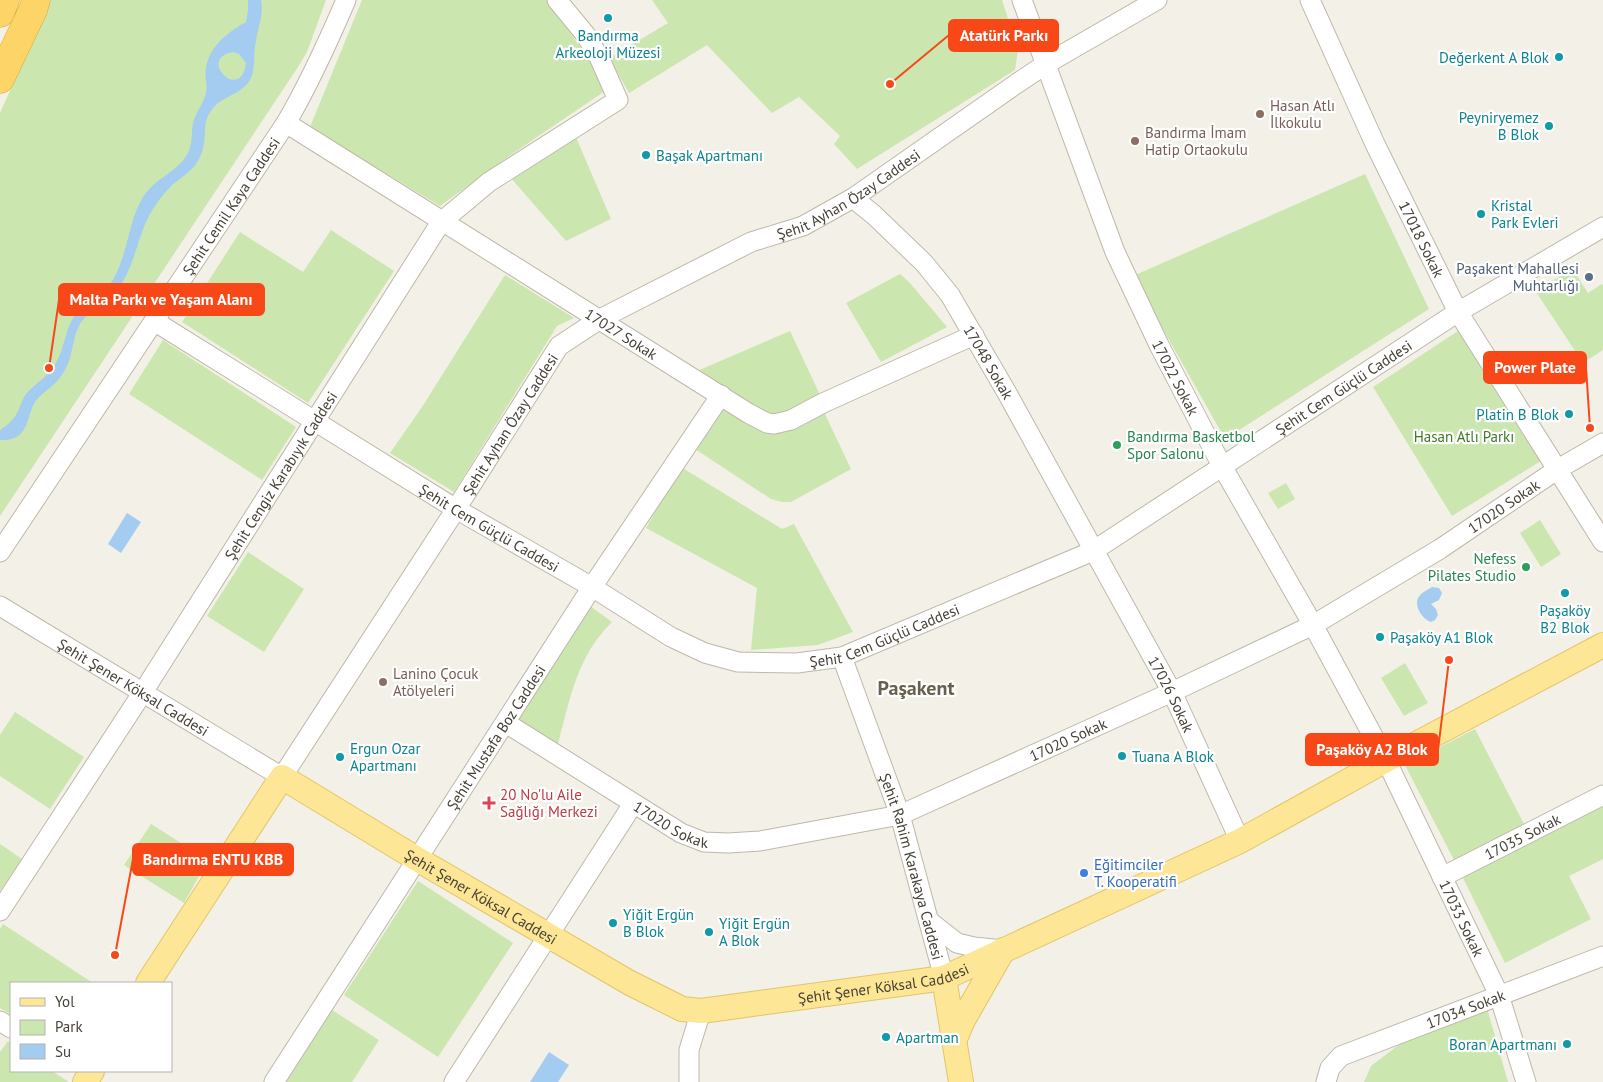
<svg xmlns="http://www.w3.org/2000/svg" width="1603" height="1082" font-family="'PT Sans',sans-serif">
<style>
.green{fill:#cbe7af}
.water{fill:#a3ccf0;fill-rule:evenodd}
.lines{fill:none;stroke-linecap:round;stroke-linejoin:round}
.minor-casing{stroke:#bfb8a9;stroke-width:21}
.major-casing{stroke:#e3c565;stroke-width:26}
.highway-casing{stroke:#dcaa37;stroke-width:29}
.minor{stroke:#fff;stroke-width:19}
.major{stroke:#fde695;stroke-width:24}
.highway{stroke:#fdd468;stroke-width:28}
.culture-dot{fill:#0f9aa8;stroke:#fff;stroke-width:2}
.education-dot{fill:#8d6e63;stroke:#fff;stroke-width:2}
.service-dot{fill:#5c6f8a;stroke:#fff;stroke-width:2}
.leisure-dot{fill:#2e9e5b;stroke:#fff;stroke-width:2}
.health-dot{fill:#e0444e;stroke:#fff;stroke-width:2}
.shop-dot{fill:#3f7fe0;stroke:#fff;stroke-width:2}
.labels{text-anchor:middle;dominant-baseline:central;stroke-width:4.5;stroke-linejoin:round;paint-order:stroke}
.culture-label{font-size:15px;fill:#0d838f;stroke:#fff;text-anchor:start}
.education-label{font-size:15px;fill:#785e54;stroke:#fff;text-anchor:start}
.street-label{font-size:15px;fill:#464136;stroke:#fff}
.service-label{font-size:15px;fill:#4e5e75;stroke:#fff;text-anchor:end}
.leisure-label{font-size:15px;fill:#27864d;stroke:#fff;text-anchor:start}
.park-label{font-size:15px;fill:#427729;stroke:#fff}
.health-label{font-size:15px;fill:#be3a42;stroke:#fff;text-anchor:start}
.shop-label{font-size:15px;fill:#366cbe;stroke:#fff;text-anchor:start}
.district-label{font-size:20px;font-weight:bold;fill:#695f4d;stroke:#fff}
.leader{fill:none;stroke:#f84818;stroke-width:2}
.callout-dot{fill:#f84818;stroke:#fff;stroke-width:2}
.callout{fill:#f84818;stroke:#f84818;stroke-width:2}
.callout-label{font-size:16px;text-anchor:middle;font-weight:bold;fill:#fff}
</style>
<rect width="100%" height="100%" fill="#f3f0e7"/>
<path class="green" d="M49,0H326L307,52L298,67L0,516V113L43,17Z
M362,0H547L598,72L605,91L515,152L440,206L310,127Z
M652,0H1002L1018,50L1015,70L857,169L834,144L840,136L799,97L772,113L707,45L629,93L609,58L668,23Z
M575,135L611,219L566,241L509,176Z
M1365,174L1429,309L1225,439L1133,276Z
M331,230L394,271L308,403L182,322L240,232L303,272Z
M1572,268L1588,293L1602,284L1603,285V350L1583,363L1536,292Z
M900,274L910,283L947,327L881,362L846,303Z
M505,275L574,318L557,326L454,492L390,453L422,407Z
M790,331L821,397L788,412L776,415L761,413L697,371Z
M1458,331L1541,461L1452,516L1373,387Z
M163,340L296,427L262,480L129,394Z
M722,406L766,431L773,434L824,412L851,469L791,502H782L771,499L692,447Z
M681,467L782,529L794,524L853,632L818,645L751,650L757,588L646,528Z
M1286,483L1295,499L1278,509L1268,493Z
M1540,520L1561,554L1541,567L1520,533Z
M248,552L304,589L264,652L207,616Z
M590,606L612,622C577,656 570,699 558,744L515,720Z
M1405,663L1428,703L1404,716L1381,678Z
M15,712L84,757L50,809L0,776V735Z
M1475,729L1525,826L1455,862L1405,765Z
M1603,804V859L1569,876L1591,919L1505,963L1462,876Z
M151,824L208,860L184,903L124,865Z
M0,844L22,859L0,891Z
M418,881L513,943L438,1057L344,995Z
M3,924L93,983H11V1015L0,1008V929Z
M1485,1001L1508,1082H1364L1371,1066L1400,1044Z
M332,1010L379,1040L352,1082H286Z
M8,1041L11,1043V1071H52L69,1082H0V1052Z"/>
<path class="water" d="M248,0H261C264,15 258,26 256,41C253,53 256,66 251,78C242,96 221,95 211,111C203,121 206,131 204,143C203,151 200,158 196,164C190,172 181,178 173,184C164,193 156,203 150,214C137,238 134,269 117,290C106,305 87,310 79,326C72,340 73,356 65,370C59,382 49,388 39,397C24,412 33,442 0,440V430C8,425 14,419 18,411C21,405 22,399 26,394C36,382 50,376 57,361C65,346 65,329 75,315C87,300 106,294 115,276C128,251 129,220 143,197C156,177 178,172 188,153C193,143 191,133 193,123C196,112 204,103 206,92C208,84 204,77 206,69C209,46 227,33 246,22L248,10ZM233,52L239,54L246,63C241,104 196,58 233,52Z
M127,513L141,522L121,553L108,544Z
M1432,587L1439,588L1442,593L1439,600L1431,604L1436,609L1438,615L1435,620L1431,622C1423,620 1414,607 1418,598C1421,593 1427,590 1432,587Z
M549,1052L569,1065L558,1082H530Z"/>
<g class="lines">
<g class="minor-casing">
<g id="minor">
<path id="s1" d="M1022,0L1115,252L1159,345L1222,466L1313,625L1386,760L1499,995L1526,1082"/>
<path id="s2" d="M1310,0L1375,144L1458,312L1603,542"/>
<path id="s3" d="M286,123L748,413L767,423L774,424L791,420L823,403L974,335"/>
<path id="s4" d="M853,198L874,215L924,263L950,295L1007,393L1172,692L1240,841"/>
<path id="s5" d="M154,321L456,509L592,587L671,637L705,653L738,662L797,663L842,657L1093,551L1458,312L1603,227"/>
<path id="s6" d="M0,552L286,123C309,84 328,42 346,0"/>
<path id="s7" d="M0,606L282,777L456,509L559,346L600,319L751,242L803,226L853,198L1016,84L1046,64L1157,0"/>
<path id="s8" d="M842,657L900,815L944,978"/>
<path id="s9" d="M506,723L681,833L704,842L728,843L760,841L900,815L1172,692L1313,625L1440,549L1558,469L1603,443"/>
<path id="s10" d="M1442,877L1603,795"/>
<path id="s11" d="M0,911L143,692L441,222L489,182L618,100L599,57L585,34L557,0"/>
<path d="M929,921L957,943L974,947L1003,950"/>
<path d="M0,1021L11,1028"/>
<path id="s12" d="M274,1082L592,587L721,395"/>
<path d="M454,1082L633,804"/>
<path d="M689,1082V1050L701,1011"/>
<path id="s13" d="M1326,1082L1330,1068L1341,1056L1603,956"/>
</g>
</g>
<g class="major-casing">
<g id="major">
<path d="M944,978L961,1082"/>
<path id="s14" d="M148,983L282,777L417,859L630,983L682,1009L701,1011L944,978L1240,841L1386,760L1603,645"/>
<path d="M954,1041L963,1020L1003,950"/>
<path d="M85,1082L92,1071"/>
</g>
</g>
<g class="highway-casing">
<path id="highway" d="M0,13L5,0
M0,79L33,10L36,0"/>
</g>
<use href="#minor" class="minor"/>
<use href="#major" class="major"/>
<use href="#highway" class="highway"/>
</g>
<g class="culture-dot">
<circle cx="608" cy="18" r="5"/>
<circle cx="1559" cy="57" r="5"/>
<circle cx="1549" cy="126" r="5"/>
<circle cx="646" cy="155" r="5"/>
<circle cx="1481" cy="214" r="5"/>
<circle cx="1569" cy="414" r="5"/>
<circle cx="1565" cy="593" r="5"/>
<circle cx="1380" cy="637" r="5"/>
<circle cx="1122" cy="756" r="5"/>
<circle cx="340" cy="757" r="5"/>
<circle cx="613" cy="923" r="5"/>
<circle cx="709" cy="932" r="5"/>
<circle cx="886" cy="1037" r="5"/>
<circle cx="1567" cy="1044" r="5"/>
</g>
<g class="education-dot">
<circle cx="1260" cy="114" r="5"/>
<circle cx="1135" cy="141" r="5"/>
<circle cx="383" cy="682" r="5"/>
</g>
<circle class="service-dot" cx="1589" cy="277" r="5"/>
<g class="leisure-dot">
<circle cx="1117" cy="445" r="5"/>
<circle cx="1526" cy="567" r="5"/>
</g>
<path class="health-dot" d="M486.5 795.5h5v5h5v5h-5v5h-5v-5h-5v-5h5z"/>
<circle class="shop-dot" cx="1084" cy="873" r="5"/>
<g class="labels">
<g class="culture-label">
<text x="608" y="35" text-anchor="middle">Bandırma<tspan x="608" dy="17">Arkeoloji Müzesi</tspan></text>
<text x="1549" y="57" text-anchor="end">Değerkent A Blok</text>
<text x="1539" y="117" text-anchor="end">Peyniryemez<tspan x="1539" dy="17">B Blok</tspan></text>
<text x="656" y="155">Başak Apartmanı</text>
<text x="1491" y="205">Kristal<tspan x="1491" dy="17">Park Evleri</tspan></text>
<text x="1559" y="414" text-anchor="end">Platin B Blok</text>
<text x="1565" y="610" text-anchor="middle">Paşaköy<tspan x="1565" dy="17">B2 Blok</tspan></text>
<text x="1390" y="637">Paşaköy A1 Blok</text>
<text x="350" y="748">Ergun Ozar<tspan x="350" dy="17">Apartmanı</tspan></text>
<text x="1132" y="756">Tuana A Blok</text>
<text x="623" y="914">Yiğit Ergün<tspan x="623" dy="17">B Blok</tspan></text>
<text x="719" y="923">Yiğit Ergün<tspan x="719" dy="17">A Blok</tspan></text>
<text x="896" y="1037">Apartman</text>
<text x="1557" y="1044" text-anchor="end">Boran Apartmanı</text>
</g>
<g class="education-label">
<text x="1270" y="105">Hasan Atlı<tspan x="1270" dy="17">İlkokulu</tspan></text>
<text x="1145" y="132">Bandırma İmam<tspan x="1145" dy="17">Hatip Ortaokulu</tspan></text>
<text x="393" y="673">Lanino Çocuk<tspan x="393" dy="17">Atölyeleri</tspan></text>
</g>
<g class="street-label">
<text stroke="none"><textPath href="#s7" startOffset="1170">Şehit Ayhan Özay Caddesi</textPath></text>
<text stroke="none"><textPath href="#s6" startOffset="416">Şehit Cemil Kaya Caddesi</textPath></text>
<text stroke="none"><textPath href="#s2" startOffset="264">17018 Sokak</textPath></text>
<text stroke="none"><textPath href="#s3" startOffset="396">17027 Sokak</textPath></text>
<text stroke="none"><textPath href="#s4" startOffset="215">17048 Sokak</textPath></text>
<text stroke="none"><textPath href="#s1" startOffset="408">17022 Sokak</textPath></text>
<text stroke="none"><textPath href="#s5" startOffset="1354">Şehit Cem Güçlü Caddesi</textPath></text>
<text stroke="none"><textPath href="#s7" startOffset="750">Şehit Ayhan Özay Caddesi</textPath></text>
<text stroke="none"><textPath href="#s11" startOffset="518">Şehit Cengiz Karabıyık Caddesi</textPath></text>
<text stroke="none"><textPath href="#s9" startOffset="1109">17020 Sokak</textPath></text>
<text stroke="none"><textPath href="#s5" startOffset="394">Şehit Cem Güçlü Caddesi</textPath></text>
<text stroke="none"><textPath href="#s5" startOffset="829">Şehit Cem Güçlü Caddesi</textPath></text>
<text stroke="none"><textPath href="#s7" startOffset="156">Şehit Şener Köksal Caddesi</textPath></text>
<text stroke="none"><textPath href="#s4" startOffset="594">17026 Sokak</textPath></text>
<text stroke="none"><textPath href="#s12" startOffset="410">Şehit Mustafa Boz Caddesi</textPath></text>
<text stroke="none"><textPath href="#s9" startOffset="614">17020 Sokak</textPath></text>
<text stroke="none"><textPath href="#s9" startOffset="194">17020 Sokak</textPath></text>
<text stroke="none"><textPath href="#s10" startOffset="90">17035 Sokak</textPath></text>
<text stroke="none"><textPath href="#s8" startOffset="221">Şehit Rahim Karakaya Caddesi</textPath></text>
<text stroke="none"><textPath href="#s14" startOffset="478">Şehit Şener Köksal Caddesi</textPath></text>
<text stroke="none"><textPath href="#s1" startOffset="1020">17033 Sokak</textPath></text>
<text stroke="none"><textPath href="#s14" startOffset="912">Şehit Şener Köksal Caddesi</textPath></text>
<text stroke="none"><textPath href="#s13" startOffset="164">17034 Sokak</textPath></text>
</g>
<g class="service-label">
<text x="1579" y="268">Paşakent Mahallesi<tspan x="1579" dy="17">Muhtarlığı</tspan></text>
</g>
<g class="leisure-label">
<text x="1127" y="436">Bandırma Basketbol<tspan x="1127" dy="17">Spor Salonu</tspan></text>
<text x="1516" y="558" text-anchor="end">Nefess<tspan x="1516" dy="17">Pilates Studio</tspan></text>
</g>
<g class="park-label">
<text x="1464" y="436">Hasan Atlı Parkı</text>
</g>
<g class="health-label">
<text x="500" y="794">20 No'lu Aile<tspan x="500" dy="17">Sağlığı Merkezi</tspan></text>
</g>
<g class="shop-label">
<text x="1094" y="864">Eğitimciler<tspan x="1094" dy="17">T. Kooperatifi</tspan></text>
</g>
<g class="district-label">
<text x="916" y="688">Paşakent</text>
</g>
</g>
<path class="leader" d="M890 84L949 35M49 368L59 300M1590 428L1586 367M1449 660L1438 750M115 955L133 859"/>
<g class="callout-dot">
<circle cx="890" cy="84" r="5"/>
<circle cx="49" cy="368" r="5"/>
<circle cx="1590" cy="428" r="5"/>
<circle cx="1449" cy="660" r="5"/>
<circle cx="115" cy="955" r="5"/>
</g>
<g class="callout">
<rect x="949" y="20" width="109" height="31" rx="5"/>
<rect x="59" y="284" width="205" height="31" rx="5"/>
<rect x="1484" y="352" width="102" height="31" rx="5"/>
<rect x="1306" y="734" width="132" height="31" rx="5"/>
<rect x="133" y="844" width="160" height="31" rx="5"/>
</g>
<g class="callout-label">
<text x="1004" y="41">Atatürk Parkı</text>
<text x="161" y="305">Malta Parkı ve Yaşam Alanı</text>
<text x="1535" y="373">Power Plate</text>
<text x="1372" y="755">Paşaköy A2 Blok</text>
<text x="213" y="865">Bandırma ENTU KBB</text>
</g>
<rect x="10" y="982" width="162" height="90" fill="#ffffff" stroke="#b5b3af"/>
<rect x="20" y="998" width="25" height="8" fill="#fde695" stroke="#b5b3af"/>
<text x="55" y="1007" font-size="15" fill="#464136">Yol</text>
<rect x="20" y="1020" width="25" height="15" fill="#cbe7af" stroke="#b5b3af"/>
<text x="55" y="1032" font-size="15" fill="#464136">Park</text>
<rect x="20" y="1044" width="25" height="15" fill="#a3ccf0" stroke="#b5b3af"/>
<text x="55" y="1057" font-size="15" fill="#464136">Su</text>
</svg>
